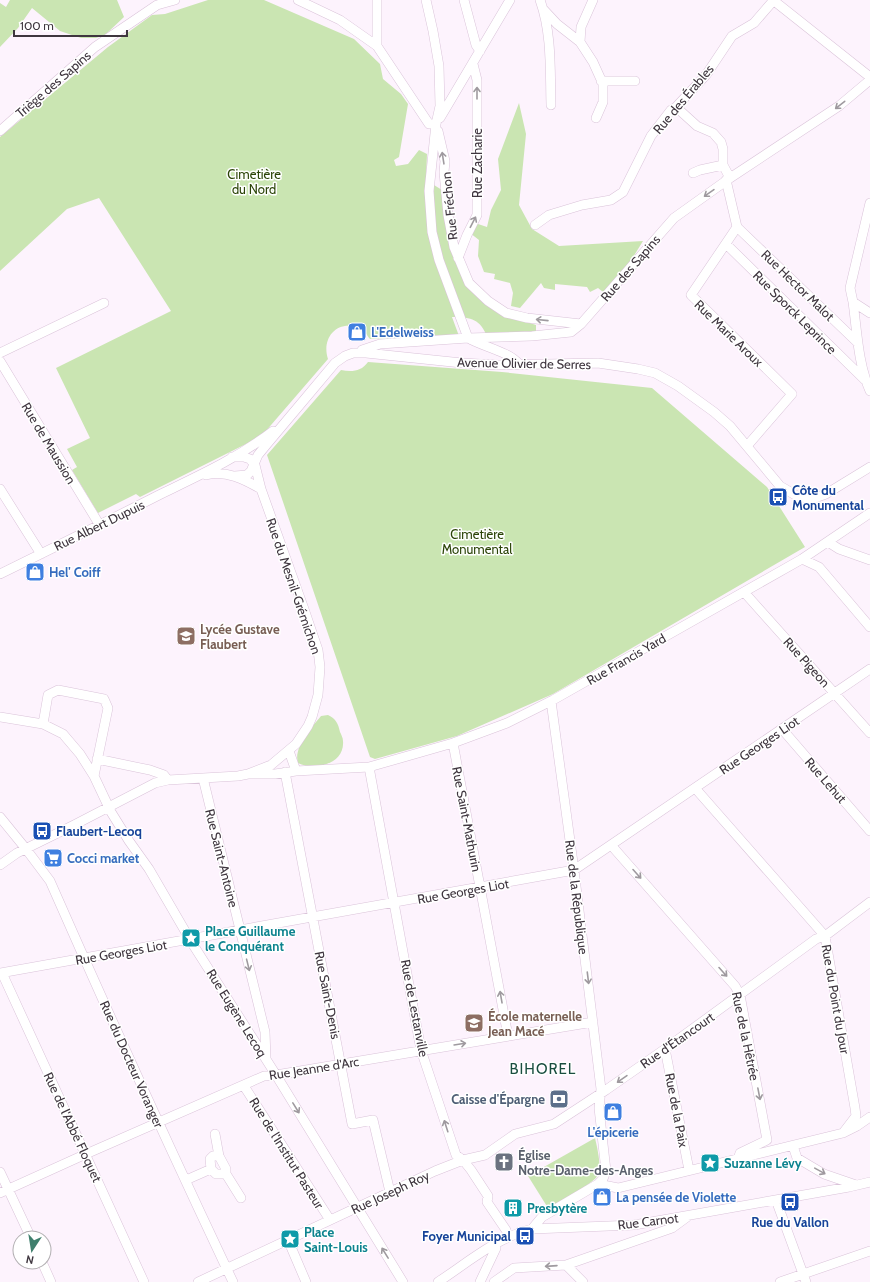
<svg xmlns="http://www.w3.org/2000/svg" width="870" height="1282" font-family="Cabin,sans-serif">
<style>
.green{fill:#cae5b2}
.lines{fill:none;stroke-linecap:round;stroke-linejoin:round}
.minor-casing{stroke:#dac3d9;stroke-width:10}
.minor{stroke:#fff;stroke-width:9}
.oneway{stroke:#9f9a9f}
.labels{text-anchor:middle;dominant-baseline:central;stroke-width:3;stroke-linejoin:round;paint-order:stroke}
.street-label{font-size:13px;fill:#3f363f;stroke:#fff}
.park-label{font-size:13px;fill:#2b4407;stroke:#fff}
.shop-label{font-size:13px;font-weight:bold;fill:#366cbe;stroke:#fff;text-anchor:start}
.transit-label{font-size:13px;font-weight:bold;fill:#164399;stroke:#fff;text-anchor:start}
.education-label{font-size:13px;font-weight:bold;fill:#785e54;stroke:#fff;text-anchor:start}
.culture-label{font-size:13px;font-weight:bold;fill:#0d838f;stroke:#fff;text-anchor:start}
.service-label{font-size:13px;font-weight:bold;fill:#4e5e75;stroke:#fff;text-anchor:end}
.worship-label{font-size:13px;font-weight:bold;fill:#5b616d;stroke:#fff;text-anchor:start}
.quarter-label{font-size:15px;letter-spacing:1px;fill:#1a4e40;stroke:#fff}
</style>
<rect width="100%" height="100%" fill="#fdf3fd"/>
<path class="green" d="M10,0H117L124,17L105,35L96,38H81L60,31L32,8L18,28L0,47V3L6,7Z
M208,0H264L354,39L380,64L383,79L401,94L408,104L399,157L394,160L396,166L408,164L419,150L427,154L426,180L442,190L450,249L465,282L505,315L536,325V333L486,334C479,318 468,317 452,317L459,336L370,339C368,337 366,333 364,331C362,328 357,327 353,326C333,323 322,341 328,359L265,432L254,440L140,497L136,494L98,513L72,470L77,467L67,449L90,438L56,368L171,311L99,198L67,209L0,271V137L108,47L152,15L165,14Z
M519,103L526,134L519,205L532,229L559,246L643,241L627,267L603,292L598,288L590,292L587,287L555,284V290L544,288L541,283L520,308L511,306L513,293L510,283L494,279L495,274L484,272L478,256L479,240L470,233L475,223L487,227L491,210L501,190L498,159Z
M368,362L502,372L652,388L767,487L805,547L553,694L457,736L375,759L370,757L267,455L341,370C351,372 361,372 368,362Z
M328,715C336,719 338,723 340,732C341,734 343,738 343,741C345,764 315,771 298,763C293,748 312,727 321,716Z
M595,1138C597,1147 602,1167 598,1175C594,1184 558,1202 548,1208L528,1176Z"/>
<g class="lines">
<g class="minor-casing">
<path id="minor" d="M298,0L340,20L377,46
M377,0V46L429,124H436
M426,0L433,31L439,66L440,106L436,124L429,191L432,232L439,260L468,338C483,347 508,351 519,364
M464,0L476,45L480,51
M540,0C552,33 550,70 551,105
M773,0L870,77
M543,9L557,24L580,42L593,62L603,84V102L596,118
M580,42L581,27L593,0
M601,81H635
M676,107L697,126L713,133L721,142L723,149V165L730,178
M440,118L510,0
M0,131L95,47L157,5L175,0
M438,131L445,161L444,172L448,215L454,247L469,283L488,301L506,313L527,318L581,324
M693,173L700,170L723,165
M726,180L737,227L691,295L792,394L747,446
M870,203L850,288L853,302L870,313
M535,225L549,215L582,205L611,200L623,192L651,136L671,110L676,107L706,75L732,36L754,23L773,1
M737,227L858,343
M726,244L865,380
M458,258L467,235L477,215V80L473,64
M853,302C857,331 858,364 870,391
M362,350L380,344L468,338L532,336L571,332L581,324L674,218L730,178L839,106L870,80
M0,353L104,303
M0,361L99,524
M206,475C226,470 244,479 261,489
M235,476L247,475L251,471L258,455L267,444L335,363L345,356L353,353H366L462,363L498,365L598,363L638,369L655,373L678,386L714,412L730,426L780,486L797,496L812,499L826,494L870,467
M0,489L41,554
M828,542L839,549L870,560
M802,559L819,567L870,627
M0,574C53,548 106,522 159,495C198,476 238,458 273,431
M744,592L870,733
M0,717L43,724L63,734L80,754L94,776L111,812L129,841L149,869L192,943L276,1075L403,1282
M43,724L48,695L58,690L104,699L108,708L94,776
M782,729L870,831
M453,743L508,1036
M289,751L296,771
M97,759L150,770L164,775L168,780
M369,767L421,1050L456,1155L463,1160L471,1170L488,1196L487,1202L506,1230
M285,772L352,1124L373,1120L390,1192
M248,774H275L296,771L369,767L453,743L507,723L553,700L802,559L870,513
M203,778L265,1032L266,1059
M695,788L825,936L855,1108L856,1116L843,1133
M0,817L26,849L50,881C109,1015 170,1149 233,1282
M611,845L735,986L740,995L767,1140L740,1153L738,1159
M0,865L17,853L74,825L155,783L168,780L238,776L248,774L271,765L296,744L308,726L312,717L318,695L320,667L318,650L304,609L261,489L255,465L250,459L244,457H232
M0,973L574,870L870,669
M2,973L144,1282
M665,1049L689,1170
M244,1086L330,1220
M215,1134L219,1156
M793,1146L797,1158L824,1174L856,1185
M0,1172L31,1238
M226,1174L241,1198
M186,1180L211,1169L210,1159L213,1156H219L226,1169V1174H216L211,1169
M598,1184L618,1188L843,1133L857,1126L870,1117
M0,1193L86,1154L264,1076L276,1075L593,1022
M776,1200L806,1282
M532,1229L542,1217L598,1184L603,1179L606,1171L599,1108L601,1089L574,870L551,701
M288,1240L306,1282
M42,1262L51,1282
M566,1265L672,1228L687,1217
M198,1282L435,1171L463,1160L485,1155L515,1134L554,1124L606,1090L665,1049L816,939L825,936L870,902
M438,1282C467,1263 497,1237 532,1229L634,1225L849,1187L870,1182
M480,1282L496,1248L495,1245
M494,1282L514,1268L566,1265L583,1282
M780,1282L870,1251"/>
</g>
<use href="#minor" class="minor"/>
</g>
<defs><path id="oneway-shaft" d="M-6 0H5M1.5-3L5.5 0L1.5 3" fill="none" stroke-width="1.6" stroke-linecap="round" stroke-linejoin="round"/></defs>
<g class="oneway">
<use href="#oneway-shaft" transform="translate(477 93) rotate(-90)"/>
<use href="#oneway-shaft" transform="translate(840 105) rotate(142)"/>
<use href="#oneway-shaft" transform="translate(443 158) rotate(-99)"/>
<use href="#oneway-shaft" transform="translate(709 193) rotate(145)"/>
<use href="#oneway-shaft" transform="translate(473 222) rotate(-63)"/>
<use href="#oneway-shaft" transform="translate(542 320) rotate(-174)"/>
<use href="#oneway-shaft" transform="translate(637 874) rotate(48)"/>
<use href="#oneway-shaft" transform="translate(248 965) rotate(76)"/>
<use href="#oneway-shaft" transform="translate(723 972) rotate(48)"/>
<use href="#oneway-shaft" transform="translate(588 978) rotate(83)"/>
<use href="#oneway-shaft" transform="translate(501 997) rotate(-100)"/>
<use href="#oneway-shaft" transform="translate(460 1044) rotate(-9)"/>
<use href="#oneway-shaft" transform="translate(622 1079) rotate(145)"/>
<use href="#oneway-shaft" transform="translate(759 1094) rotate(79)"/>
<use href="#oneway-shaft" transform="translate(296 1108) rotate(58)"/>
<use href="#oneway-shaft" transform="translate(446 1126) rotate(-108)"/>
<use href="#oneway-shaft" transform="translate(820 1171) rotate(29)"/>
<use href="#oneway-shaft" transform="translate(385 1253) rotate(-122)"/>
<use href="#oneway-shaft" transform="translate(551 1266) rotate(176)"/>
</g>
<defs>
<g id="shop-square" transform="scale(1)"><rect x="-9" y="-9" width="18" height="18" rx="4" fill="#3f7fe0" stroke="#fff"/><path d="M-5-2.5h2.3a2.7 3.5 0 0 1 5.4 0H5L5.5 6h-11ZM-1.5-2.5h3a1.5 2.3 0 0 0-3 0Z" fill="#fff"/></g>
<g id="bus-square" transform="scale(1)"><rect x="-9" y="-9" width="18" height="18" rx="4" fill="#1a4fb4" stroke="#fff"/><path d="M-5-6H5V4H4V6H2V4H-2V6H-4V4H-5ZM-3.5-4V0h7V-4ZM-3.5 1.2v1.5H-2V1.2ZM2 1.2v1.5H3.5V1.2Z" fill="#fff"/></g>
<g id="school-square" transform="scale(1)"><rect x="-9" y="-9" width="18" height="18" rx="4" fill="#8d6e63" stroke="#fff"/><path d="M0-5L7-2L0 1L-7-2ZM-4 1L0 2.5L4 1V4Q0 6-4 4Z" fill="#fff"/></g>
<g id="supermarket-square" transform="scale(1)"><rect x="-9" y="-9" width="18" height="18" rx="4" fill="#3f7fe0" stroke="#fff"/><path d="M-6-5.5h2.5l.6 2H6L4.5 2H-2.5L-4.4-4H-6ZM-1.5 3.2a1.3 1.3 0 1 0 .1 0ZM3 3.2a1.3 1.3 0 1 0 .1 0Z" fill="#fff"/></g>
<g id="sight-square" transform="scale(1)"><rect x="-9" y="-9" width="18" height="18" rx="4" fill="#0f9aa8" stroke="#fff"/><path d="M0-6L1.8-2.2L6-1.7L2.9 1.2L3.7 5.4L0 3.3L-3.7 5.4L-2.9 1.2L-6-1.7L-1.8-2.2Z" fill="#fff"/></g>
<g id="bank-square" transform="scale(1)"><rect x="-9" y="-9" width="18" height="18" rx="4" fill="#5c6f8a" stroke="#fff"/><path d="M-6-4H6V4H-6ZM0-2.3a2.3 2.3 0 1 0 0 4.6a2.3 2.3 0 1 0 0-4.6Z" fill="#fff"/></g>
<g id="church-square" transform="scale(1)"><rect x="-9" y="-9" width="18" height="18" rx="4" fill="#6b7280" stroke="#fff"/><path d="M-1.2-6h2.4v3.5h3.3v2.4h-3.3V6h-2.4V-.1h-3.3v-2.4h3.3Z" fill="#fff"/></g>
<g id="building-square" transform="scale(1)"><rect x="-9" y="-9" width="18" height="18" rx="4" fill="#0f9aa8" stroke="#fff"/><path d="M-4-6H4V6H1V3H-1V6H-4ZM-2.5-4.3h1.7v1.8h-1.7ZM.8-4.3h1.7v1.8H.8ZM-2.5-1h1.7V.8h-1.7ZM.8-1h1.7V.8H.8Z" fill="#fff"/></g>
</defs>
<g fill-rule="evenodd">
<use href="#shop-square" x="357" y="332"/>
<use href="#bus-square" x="778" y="497"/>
<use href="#shop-square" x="35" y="572"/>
<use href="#school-square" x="186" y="636"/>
<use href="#bus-square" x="42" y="831"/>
<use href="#supermarket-square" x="53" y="858"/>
<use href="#sight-square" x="191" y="938"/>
<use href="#school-square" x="474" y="1023"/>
<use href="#bank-square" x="559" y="1099"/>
<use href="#shop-square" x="613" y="1112"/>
<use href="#church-square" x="504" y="1162"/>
<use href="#sight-square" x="710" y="1163"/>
<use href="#shop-square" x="602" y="1197"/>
<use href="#bus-square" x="790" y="1202"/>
<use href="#building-square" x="513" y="1208"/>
<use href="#bus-square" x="525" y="1236"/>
<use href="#sight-square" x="290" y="1239"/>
</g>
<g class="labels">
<g class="street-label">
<text transform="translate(53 84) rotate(-41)">Triège des Sapins</text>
<text transform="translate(683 99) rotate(-50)">Rue des Érables</text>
<text transform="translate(477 163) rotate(-90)">Rue Zacharie</text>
<text transform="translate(449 206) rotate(-96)">Rue Fréchon</text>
<text transform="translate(630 268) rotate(-49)">Rue des Sapins</text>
<text transform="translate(798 285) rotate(44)">Rue Hector Malot</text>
<text transform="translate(795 312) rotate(45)">Rue Sporck Leprince</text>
<text transform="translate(729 333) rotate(44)">Rue Marie Aroux</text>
<text transform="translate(524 363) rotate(1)">Avenue Olivier de Serres</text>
<text transform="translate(49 443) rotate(59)">Rue de Maussion</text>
<text transform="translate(99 525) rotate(-26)">Rue Albert Dupuis</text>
<text transform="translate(294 586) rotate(71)">Rue du Mesnil-Grémichon</text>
<text transform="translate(626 659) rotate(-30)">Rue Francis Yard</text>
<text transform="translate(807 662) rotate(48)">Rue Pigeon</text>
<text transform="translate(759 745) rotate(-34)">Rue Georges Liot</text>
<text transform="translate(826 780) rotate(49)">Rue Lehut</text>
<text transform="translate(467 819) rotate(79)">Rue Saint-Mathurin</text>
<text transform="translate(222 858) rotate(76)">Rue Saint-Antoine</text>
<text transform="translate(463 891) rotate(-10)">Rue Georges Liot</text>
<text transform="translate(577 897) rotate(83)">Rue de la République</text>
<text transform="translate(121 952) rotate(-10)">Rue Georges Liot</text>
<text transform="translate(328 995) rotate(79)">Rue Saint-Denis</text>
<text transform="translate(836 999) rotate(80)">Rue du Point du Jour</text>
<text transform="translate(415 1008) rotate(79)">Rue de Lestanville</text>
<text transform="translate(237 1013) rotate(58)">Rue Eugène Lecoq</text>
<text transform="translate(746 1036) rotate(78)">Rue de la Hêtrée</text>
<text transform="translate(677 1040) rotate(-35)">Rue d'Étancourt</text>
<text transform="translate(132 1064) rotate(66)">Rue du Docteur Voranger</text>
<text transform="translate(314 1068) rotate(-9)">Rue Jeanne d'Arc</text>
<text transform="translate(677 1110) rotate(79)">Rue de la Paix</text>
<text transform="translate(73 1127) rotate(65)">Rue de l'Abbé Floquet</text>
<text transform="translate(287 1153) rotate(58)">Rue de l'Institut Pasteur</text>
<text transform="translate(390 1192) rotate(-25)">Rue Joseph Roy</text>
<text transform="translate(648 1221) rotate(-7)">Rue Carnot</text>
</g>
<g class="park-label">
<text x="254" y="174">Cimetière<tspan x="254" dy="15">du Nord</tspan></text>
<text x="477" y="534">Cimetière<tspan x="477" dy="15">Monumental</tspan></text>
</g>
<g class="shop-label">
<text x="371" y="332">L'Edelweiss</text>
<text x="49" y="572">Hel' Coiff</text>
<text x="67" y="858">Cocci market</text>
<text x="613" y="1132" text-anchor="middle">L'épicerie</text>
<text x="616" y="1197">La pensée de Violette</text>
</g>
<g class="transit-label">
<text x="792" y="490">Côte du<tspan x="792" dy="15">Monumental</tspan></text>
<text x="56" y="831">Flaubert-Lecoq</text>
<text x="790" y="1222" text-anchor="middle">Rue du Vallon</text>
<text x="511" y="1236" text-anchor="end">Foyer Municipal</text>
</g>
<g class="education-label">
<text x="200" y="629">Lycée Gustave<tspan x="200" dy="15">Flaubert</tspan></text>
<text x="488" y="1016">École maternelle<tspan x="488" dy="15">Jean Macé</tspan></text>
</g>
<g class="culture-label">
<text x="205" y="931">Place Guillaume<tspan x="205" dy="15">le Conquérant</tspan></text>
<text x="724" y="1163">Suzanne Lévy</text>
<text x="527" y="1208">Presbytère</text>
<text x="304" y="1232">Place<tspan x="304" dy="15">Saint-Louis</tspan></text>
</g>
<g class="service-label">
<text x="545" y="1099">Caisse d'Épargne</text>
</g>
<g class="worship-label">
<text x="518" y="1155">Église<tspan x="518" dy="15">Notre-Dame-des-Anges</tspan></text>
</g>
<g class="quarter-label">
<text x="543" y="1069">BIHOREL</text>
</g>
</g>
<g transform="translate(32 1250) rotate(192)"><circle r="19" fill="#ffffff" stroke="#b2afb2"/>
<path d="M0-3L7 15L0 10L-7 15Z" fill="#3f7f6d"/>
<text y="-6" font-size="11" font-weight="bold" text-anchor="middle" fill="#3f363f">N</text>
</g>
<path d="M14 30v6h113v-6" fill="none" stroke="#3f363f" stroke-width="2"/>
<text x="20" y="30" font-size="12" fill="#3f363f" stroke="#ffffff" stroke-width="3" paint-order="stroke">100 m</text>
</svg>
